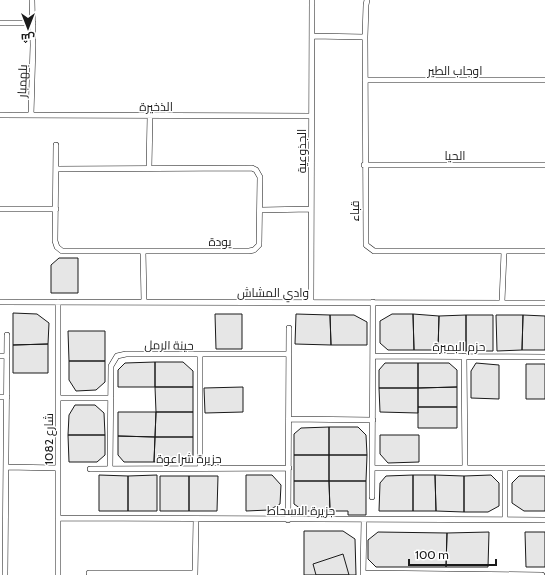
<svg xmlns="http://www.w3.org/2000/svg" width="545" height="575" font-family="Cabin,Cairo,sans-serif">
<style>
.building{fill:#e6e6e6;stroke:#1a1a1a}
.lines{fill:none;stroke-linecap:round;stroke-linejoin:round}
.minor-casing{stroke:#1a1a1a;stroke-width:6}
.minor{stroke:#fff;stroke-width:5}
.labels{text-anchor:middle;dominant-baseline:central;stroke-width:3;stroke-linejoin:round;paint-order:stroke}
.street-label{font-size:12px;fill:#1a1a1a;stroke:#fff}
</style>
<rect width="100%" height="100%" fill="#fff"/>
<path class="building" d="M59,258H78V293H51V265Z
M13,313L37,314L49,323L48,344L13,345Z
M215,314H242V349H216Z
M296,314L330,315L331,345L295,344Z
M392,314H413L414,350H388L380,343V321Z
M413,314L439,316L438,350H414Z
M330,315H354L367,322V345H331Z
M466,315H493V351H466Z
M466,315V351L438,350L439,316Z
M496,315H523L522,350L497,351Z
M523,315L545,316V350H522Z
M68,331H105V361H69Z
M48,344V373H13V345Z
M69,361H105V382L96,390L76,391L69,380Z
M155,362H183L193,371V387H155Z
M155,362V387H118V370L125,363Z
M385,363H418V388H379V370Z
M418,363H449L457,370V387L418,388Z
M476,363L499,365V399L471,398V371Z
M526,364H545V399H526Z
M155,387H193V412H156Z
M243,387V412L205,413L204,388Z
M457,387V407H418V388Z
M379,388H418V413L380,412Z
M75,405H95L104,413L105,435H68L69,415Z
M418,407H457V428H418Z
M118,412H156L155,437L118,436Z
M156,412H193V437H155Z
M329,427H358L366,435L367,455H329Z
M329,427V455H294V434L301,428Z
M68,435H105V455L97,462H69Z
M380,435H419V462L388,463L380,454Z
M118,436L155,437L154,462H124L118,455Z
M155,437H193V456L185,462H154Z
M294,455H329V481H294Z
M329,455H367L366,481H329Z
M99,475L128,476V511H99Z
M157,475V511H128V476Z
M246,475H272L281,485L280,504L269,510L246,511Z
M413,475H435L436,511H413Z
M413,475V511H379L380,483L386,476Z
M435,475L464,476V512L436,511Z
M491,475L499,483V506L488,512H464V476Z
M160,476H189V511H160Z
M189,476H218L217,511H189Z
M519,476H545V511H524L512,503V483Z
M294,481H329L330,511H304L294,504Z
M329,481H366V515H348V511H330Z
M304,531H343L355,539L356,575H304Z
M378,532L447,533L446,567H376L368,559V540Z
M489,532L488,567H446L447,533Z
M525,532H545V567H526Z
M343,554L349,575H316L313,564Z"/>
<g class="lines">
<g class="minor-casing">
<path id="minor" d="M367,0L366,5L365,37L366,245L374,251H545
M0,23H33
M312,36L365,37
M365,80H545
M0,115L311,116
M31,115L33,45L32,0
M56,145L55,241L57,247L62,251H249L254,250L259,245L260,177L256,170L252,168L56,169
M364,165H545
M149,168L150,116
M0,209H56
M261,210L311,209
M143,251L144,301
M0,302L545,303
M311,302L312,0
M502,302L504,252
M200,355V468
M0,356H7
M373,356L545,357
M464,356L465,468
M0,397H7
M58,398H111
M289,419L373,420
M6,467L58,468
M373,468H545
M90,469L289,468
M110,469L111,366L117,356L126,354H289
M372,497L373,302
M58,518L545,520
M505,519V468
M288,520L289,328
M89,573H195
M363,573L542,575
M5,575L7,335
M58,575V302
M195,575L196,519
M363,575L364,520"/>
</g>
<use href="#minor" class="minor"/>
</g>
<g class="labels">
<g class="street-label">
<text x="455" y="70">اوجاب الطير</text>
<text transform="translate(22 81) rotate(-88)">بلهمبار</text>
<text x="156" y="106">الذخيرة</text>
<text transform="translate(301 151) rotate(-90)">الجذوعية</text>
<text x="455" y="155">الحيا</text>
<text transform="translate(354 211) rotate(-90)">قباء</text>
<text x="220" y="241">يودة</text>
<text x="273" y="292">وادي المشاش</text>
<text transform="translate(169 345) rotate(1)">حينة الرمل</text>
<text x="459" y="346">حزم البمبرة</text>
<text transform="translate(48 439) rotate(-90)">شارع 1082</text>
<text x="189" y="458">جزيرة شراعوة</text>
<text x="301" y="510">جزيرة الاسحاط</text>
</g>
</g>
<g transform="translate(28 28) rotate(180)" stroke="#ffffff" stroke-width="3" paint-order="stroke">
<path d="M0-3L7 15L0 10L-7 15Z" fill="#1a1a1a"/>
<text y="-6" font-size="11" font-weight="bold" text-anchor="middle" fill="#1a1a1a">ش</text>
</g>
<path d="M409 559v6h87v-6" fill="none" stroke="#1a1a1a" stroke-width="2"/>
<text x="415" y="559" font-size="12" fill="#1a1a1a" stroke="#ffffff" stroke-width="3" paint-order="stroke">100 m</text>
</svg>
